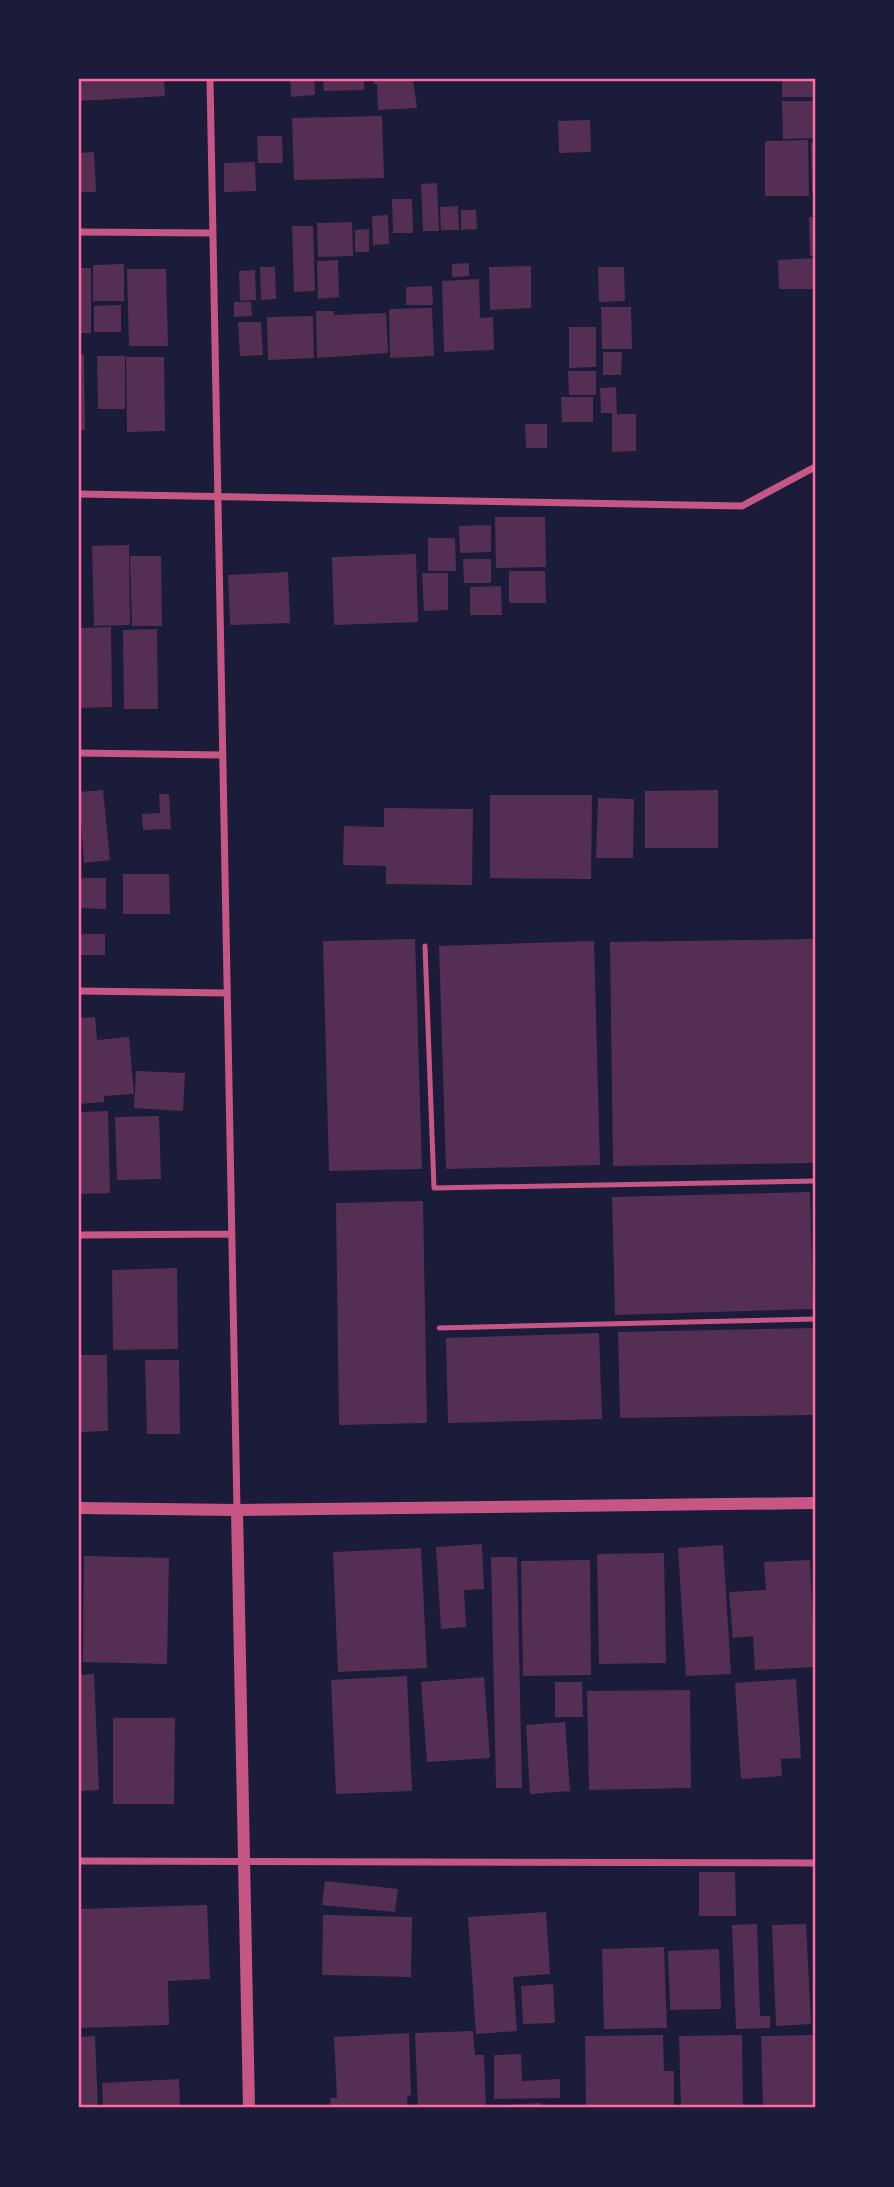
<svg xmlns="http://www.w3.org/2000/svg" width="894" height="2187" font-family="Arial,sans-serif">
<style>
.building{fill:#542f53}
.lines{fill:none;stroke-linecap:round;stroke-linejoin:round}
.service{stroke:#c65784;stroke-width:5}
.minor{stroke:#c65784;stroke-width:7}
.tertiary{stroke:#c65784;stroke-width:12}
.neatline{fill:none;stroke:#ff6b9d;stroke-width:2.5}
</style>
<rect width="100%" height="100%" fill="#1b1b3a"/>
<path class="building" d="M79,79H164L165,96L79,101Z
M290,79H314L315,95L291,97Z
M323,79H364V90L324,91Z
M374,79H413L417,108L378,110L377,84H374Z
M782,79H815V97H782Z
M782,101H815V138L783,139Z
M382,116L384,178L294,180L292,118Z
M590,120L591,152L559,153L558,121Z
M257,136H282L283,163H258Z
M808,140L809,196H765V141Z
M811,143H815V192H812Z
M94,152L96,192H79V153Z
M255,162L256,191L224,192V163Z
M437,183L439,231H423L421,184Z
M392,199H412L413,233H393Z
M458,206L459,230H441L440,207Z
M461,210H476L477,229L461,230Z
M388,215L389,244L373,245L372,216Z
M809,217H815V256H810Z
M352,222L353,256L318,257L317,223Z
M292,226H313L315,291L294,292Z
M369,229V252H355V230Z
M815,258V289H779L778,260Z
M338,260L339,297L318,299L317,261Z
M469,263V276L452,277V264Z
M124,264V301H93V265Z
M531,266V308L490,310L489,267Z
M260,267H275L276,299L261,300Z
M598,267H624L625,301L599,302Z
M79,268H91V333H79Z
M127,269H166L168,346H129Z
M255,270L256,300L240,301L239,271Z
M479,279L480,318L493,317L494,350L444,352L442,281Z
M432,286L433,305H406V287Z
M234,302H251L252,316L234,317Z
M121,305V332H94V306Z
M601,307H631L632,349H602Z
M432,308L434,356L390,358L389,309Z
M316,311H334V315L386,313L388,353L317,358Z
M313,316L314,358L268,360L267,317Z
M238,322H261L263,355L240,356Z
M569,327H596V367L569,368Z
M603,352H622L621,375H603Z
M79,354H84L85,430H79Z
M97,356H125V409H98Z
M126,357H164L165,431L127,432Z
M568,371H596V395H569Z
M616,387L617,414H636V451L612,452V413H601L600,388Z
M561,397H593V422H562Z
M525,424H547V448H526Z
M495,517H545L546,567L496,568Z
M491,525V552L460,553L459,526Z
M428,538H455L456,571H428Z
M129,545L130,625L94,626L92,546Z
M416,554L418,622L334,625L332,557Z
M130,556H161L162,626H132Z
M463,559H491V583H464Z
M509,571H545L546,603H509Z
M288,572L290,623L230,625L228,575Z
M422,573H448V610L424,611Z
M501,586L502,615H470V587Z
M111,627L112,707L79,708V628Z
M157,629L158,709H124L123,630Z
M103,790L110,860L84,863L79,792Z
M718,790V848H645V791Z
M159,794H169L171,829L143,830L142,814L160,813Z
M490,795H592L591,879L490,878Z
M598,798L634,799L633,858H596Z
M384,808L473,809L472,885L386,884V866L343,865L344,826L384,827Z
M123,874H169L170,914H123Z
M81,878H106V909L80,908Z
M79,934H105V955H79Z
M415,939L422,1169L329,1171L323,941Z
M815,939V1163L613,1166L610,942Z
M594,941L600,1165L446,1169L439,946Z
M95,1017L97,1040L129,1037L134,1094L104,1096V1102L79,1104V1018Z
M136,1071L185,1073L183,1111L134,1108Z
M108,1111L110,1193L79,1194V1112Z
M159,1116L161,1179L117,1180L115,1117Z
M810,1192L813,1309L615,1315L612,1197Z
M423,1201L427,1423L339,1425L336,1203Z
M177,1268L178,1349L113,1350L112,1270Z
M815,1328V1415L620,1418L618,1332Z
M599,1333L602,1419L448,1423L446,1338Z
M79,1355H107L108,1431L79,1432Z
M145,1360H179L180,1434H147Z
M482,1544L484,1589L464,1590L466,1627L441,1629L436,1547Z
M723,1545L731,1674L686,1676L678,1548Z
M421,1548L427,1668L338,1672L333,1552Z
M664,1553L666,1663L599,1664L597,1554Z
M84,1556L169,1558L167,1664L83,1662Z
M491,1557H517L522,1788H496Z
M590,1560L591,1675L523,1676L521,1561Z
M810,1560L815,1667L755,1670L753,1636L733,1638L729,1592L766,1590L764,1562Z
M94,1674L99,1790L79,1791V1675Z
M407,1676L412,1791L336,1794L331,1680Z
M484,1677L490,1758L427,1762L421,1682Z
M796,1679L801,1758L781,1759L782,1776L741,1779L735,1683Z
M555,1682H582L583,1717H555Z
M690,1690L691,1788L589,1790L587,1691Z
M113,1718H175L174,1804H113Z
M565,1722L570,1791L530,1794L526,1725Z
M699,1872H735L736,1916H699Z
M325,1881L398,1889L395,1912L322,1905Z
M207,1905L210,1979L168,1981L169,2025L80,2028L79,1909Z
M546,1912L550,1974L513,1977L517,2031L476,2034L468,1917Z
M323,1915L412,1917L411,1977L322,1975Z
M757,1924L760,2016H770V2028L736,2029L732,1925Z
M806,1924L811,2024L776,2026L772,1925Z
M664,1947L667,2028L604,2029L602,1949Z
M719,1949L721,2009L670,2010L668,1951Z
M553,1984L555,2023L523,2024L521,1986Z
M473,2031L475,2055H484L486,2108H418L415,2033Z
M409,2033L411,2095L407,2096L408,2108H331L330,2098H337L334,2037Z
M663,2035L664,2071H674V2108H586L585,2036Z
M742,2035L743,2108H681L679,2036Z
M815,2035V2108H763L761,2036Z
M95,2036L98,2108H79V2037Z
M521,2054L522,2081L560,2079V2098L494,2099V2055Z
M179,2079L180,2108H103L102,2083Z
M541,2103L542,2108H488V2106Z"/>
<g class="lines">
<path class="service" d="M425,946L434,1188L815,1181
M439,1328L815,1319"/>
<path class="minor" d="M210,79L237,1510
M79,232L211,233
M79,494L742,506L815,467
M79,753L221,755
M79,991L227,993
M79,1235L231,1234
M79,1861L815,1863"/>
<path class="tertiary" d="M79,1508L237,1510L815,1503
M237,1510L249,2108"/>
</g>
<rect width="894" height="2187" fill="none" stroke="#1b1b3a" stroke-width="161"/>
<rect x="80" y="80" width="734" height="2026" class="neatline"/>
</svg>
